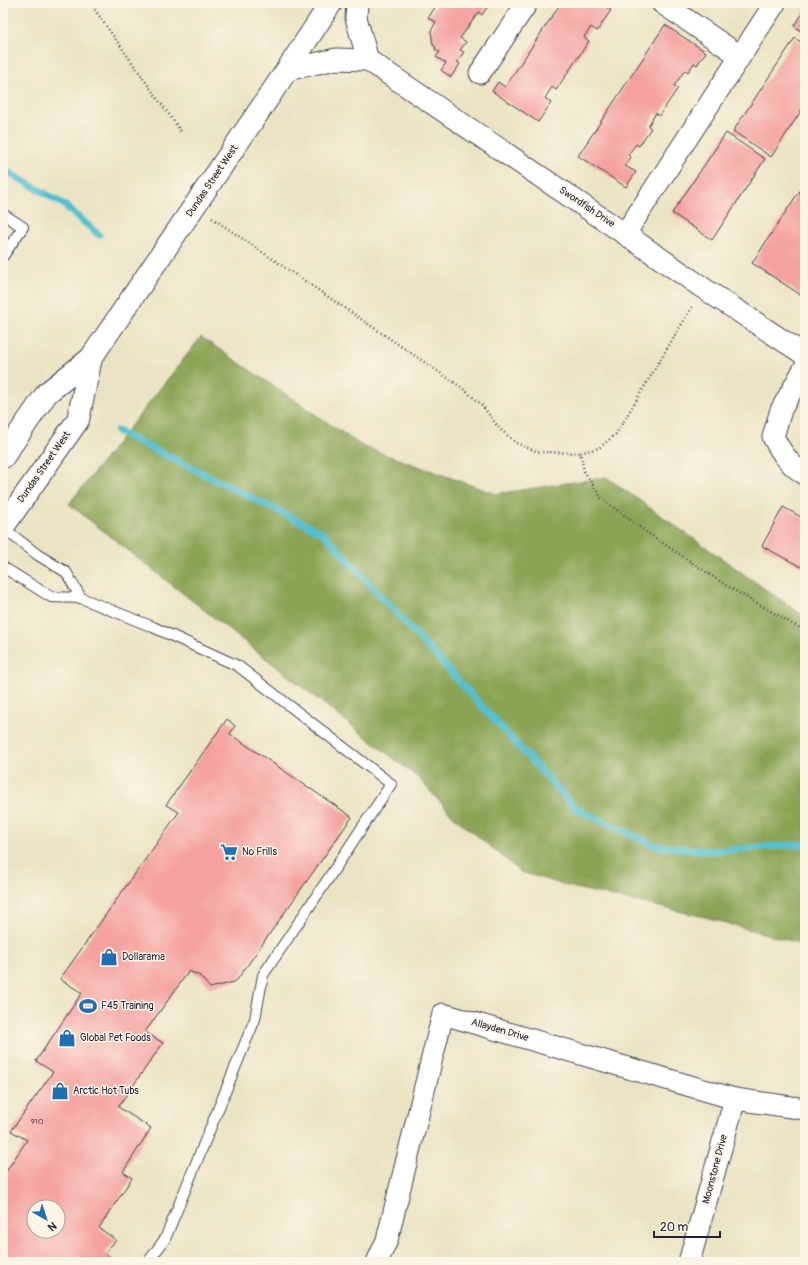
<svg xmlns="http://www.w3.org/2000/svg" width="808" height="1265" font-family="Pangolin,sans-serif">
<style>
.forest{fill:#8aa455;stroke:#566348}
.lines{fill:none;stroke-linecap:round;stroke-linejoin:round}
.stream{stroke:#55c0cf;stroke-width:7}
.building{fill:#f4a1a0;fill-rule:evenodd}
.service-casing{stroke:#403f50;stroke-width:12}
.minor-casing{stroke:#403f50;stroke-width:23}
.primary-casing{stroke:#403f50;stroke-width:24}
.path{stroke:#403f50;stroke-width:2.5;stroke-dasharray:1 3;stroke-linecap:butt}
.service{stroke:#fff;stroke-width:10}
.minor{stroke:#fff;stroke-width:21}
.primary{stroke:#fff;stroke-width:22}
.labels{text-anchor:middle;dominant-baseline:central;stroke-width:3;stroke-linejoin:round;paint-order:stroke}
.number-label{font-size:8px;fill:#564254}
.street-label{font-size:10px;fill:#22223b;stroke:#fcf5e5}
.poi-label{font-size:10px;fill:#22223b;stroke:#fcf5e5;text-anchor:start}
</style>
<rect width="100%" height="100%" fill="#fcf5e5"/>
<filter id="ink" filterUnits="userSpaceOnUse"><feTurbulence type="fractalNoise" baseFrequency=".025" numOctaves="2"/><feDisplacementMap in="SourceGraphic" scale="8" xChannelSelector="R" yChannelSelector="G"/><feConvolveMatrix kernelMatrix="1 2 1 2 8 2 1 2 1" color-interpolation-filters="sRGB"/></filter>
<filter id="wash" filterUnits="userSpaceOnUse"><feTurbulence type="fractalNoise" baseFrequency=".012" numOctaves="4" result="noise"/><feDisplacementMap in="SourceGraphic" scale="16" xChannelSelector="R" yChannelSelector="G"/><feGaussianBlur stdDeviation="0.9" result="paint"/><feColorMatrix in="noise" values="0 0 0 0 0 0 0 0 0 0 0 0 0 0 0 0 0 1.4 0 .05"/><feComposite in="paint" operator="in"/></filter>
<g filter="url(#wash)">
<rect width="100%" height="100%" fill="#ebe4c4"/>
<path class="forest" d="M201,337L362,446L496,494L606,477L805,617V945L705,917L571,887L521,872L454,817L417,777L69,504Z"/>
<g class="lines">
<path class="stream" d="M3,169L63,204L99,235
M117,431L323,533L576,809L656,846L708,851L805,844"/>
</g>
<g id="blocks">
<path class="building" d="M438,3H483L488,6L482,15L479,12L460,38L466,42L460,50L464,52L457,62L460,64L451,77L441,70L446,63L436,57L440,52L435,50L436,47L433,45L431,31L436,22L428,18Z
M561,3H600L611,10L597,31L591,27L584,37L589,41L556,90L552,87L545,98L551,103L538,122L492,91L498,82L505,87Z
M805,10V34L794,26Z
M665,25L706,52L697,65L694,63L688,72L685,70L674,86L678,88L659,116L656,113L648,126L651,128L639,146L636,144L628,155L631,157L625,166L636,172L626,187L578,156Z
M795,38L805,45V105L771,157L733,131Z
M726,133L765,159L712,240L672,213Z
M805,182V196L799,192Z
M798,193L805,198V295L804,297L752,263Z
M783,507L805,519V569L762,546Z
M227,719L235,726L230,734L352,817L237,980L234,982L210,988L200,976L189,971L145,1032L163,1043L118,1107L151,1128L123,1172L132,1178L99,1228L116,1240L105,1253L116,1262H3V1176L27,1140L11,1131L53,1072L36,1061L82,993L60,979L179,812L166,805ZM34,1207H58V1231H34Z"/>
</g>
</g>
<g filter="url(#ink)">
<use href="#blocks" fill-opacity="0" stroke="#403f50" stroke-width="1"/>
<g class="lines">
<g class="service-casing">
<path id="service" d="M3,214L23,227L3,256
M3,528L38,555L66,572L81,598
M3,567L51,597L81,598L153,627L238,666L391,784L326,882L263,975L255,1019L165,1239L148,1262"/>
</g>
<g class="minor-casing">
<path id="minor" d="M357,3L356,18L368,60
M662,3L740,56
M287,70L336,59L368,60L625,234L703,288L805,355
M480,73L527,3
M625,234L775,3
M805,367L781,410L773,437C781,452 790,466 805,474
M377,1262L387,1240L443,1014L735,1099L805,1109
M689,1262L735,1099"/>
</g>
<g class="primary-casing">
<path id="primary" d="M3,457L47,393L91,358L287,70L331,3
M3,527L78,420L91,358"/>
</g>
<path class="path" d="M90,3L182,133
M212,218L461,387L481,404L499,428L516,443L538,452L580,453
M692,307L616,434L599,448L580,453L584,471L601,498L649,534L727,586L805,631"/>
<use href="#service" class="service"/>
<use href="#minor" class="minor"/>
<use href="#primary" class="primary"/>
</g>
</g>
<defs>
<g id="supermarket-bare" transform="scale(1.38)"><path d="M-6-5.5h2.5l.6 2H6L4.5 2H-2.5L-4.4-4H-6ZM-1.5 3.2a1.3 1.3 0 1 0 .1 0ZM3 3.2a1.3 1.3 0 1 0 .1 0Z" fill="#1f6fb2" stroke="#fcf5e5" stroke-width="2.5" paint-order="stroke"/></g>
<g id="shop-bare" transform="scale(1.38)"><path d="M-5-2.5h2.3a2.7 3.5 0 0 1 5.4 0H5L5.5 6h-11ZM-1.5-2.5h3a1.5 2.3 0 0 0-3 0Z" fill="#1f6fb2" stroke="#fcf5e5" stroke-width="2.5" paint-order="stroke"/></g>
<g id="stadium-bare" transform="scale(1.38)"><path d="M0-5a6.5 5 0 1 0 0 10a6.5 5 0 1 0 0-10ZM-3.5-1.8h7v3.6h-7Z" fill="#1f6fb2" stroke="#fcf5e5" stroke-width="2.5" paint-order="stroke"/></g>
</defs>
<g fill-rule="evenodd">
<use href="#supermarket-bare" x="229" y="852"/>
<use href="#shop-bare" x="109" y="957"/>
<use href="#stadium-bare" x="88" y="1006"/>
<use href="#shop-bare" x="67" y="1038"/>
<use href="#shop-bare" x="60" y="1091"/>
</g>
<g class="labels">
<g class="number-label">
<text x="37" y="1121">910</text>
</g>
<g class="street-label">
<text transform="translate(212 181) rotate(-56)">Dundas Street West</text>
<text transform="translate(587 207) rotate(34)">Swordfish Drive</text>
<text transform="translate(44 467) rotate(-55)">Dundas Street West</text>
<text transform="translate(500 1030) rotate(16)">Allayden Drive</text>
<text transform="translate(715 1169) rotate(-75)">Moonstone Drive</text>
</g>
<g class="poi-label">
<text x="242" y="852">No Frills</text>
<text x="122" y="957">Dollarama</text>
<text x="101" y="1006">F45 Training</text>
<text x="80" y="1038">Global Pet Foods</text>
<text x="73" y="1091">Arctic Hot Tubs</text>
</g>
</g>
<rect width="808" height="1265" fill="none" stroke="#fcf5e5" stroke-width="16"/>
<g transform="translate(46 1219) rotate(141)"><circle r="19" fill="#fcf5e5" stroke="#a5a1a1"/>
<path d="M0-3L7 15L0 10L-7 15Z" fill="#1f6fb2"/>
<text y="-6" font-size="11" font-weight="bold" text-anchor="middle" fill="#22223b">N</text>
</g>
<path d="M654 1231v6h66v-6" fill="none" stroke="#22223b" stroke-width="2"/>
<text x="660" y="1231" font-size="12" fill="#22223b" stroke="#fcf5e5" stroke-width="3" paint-order="stroke">20 m</text>
</svg>
